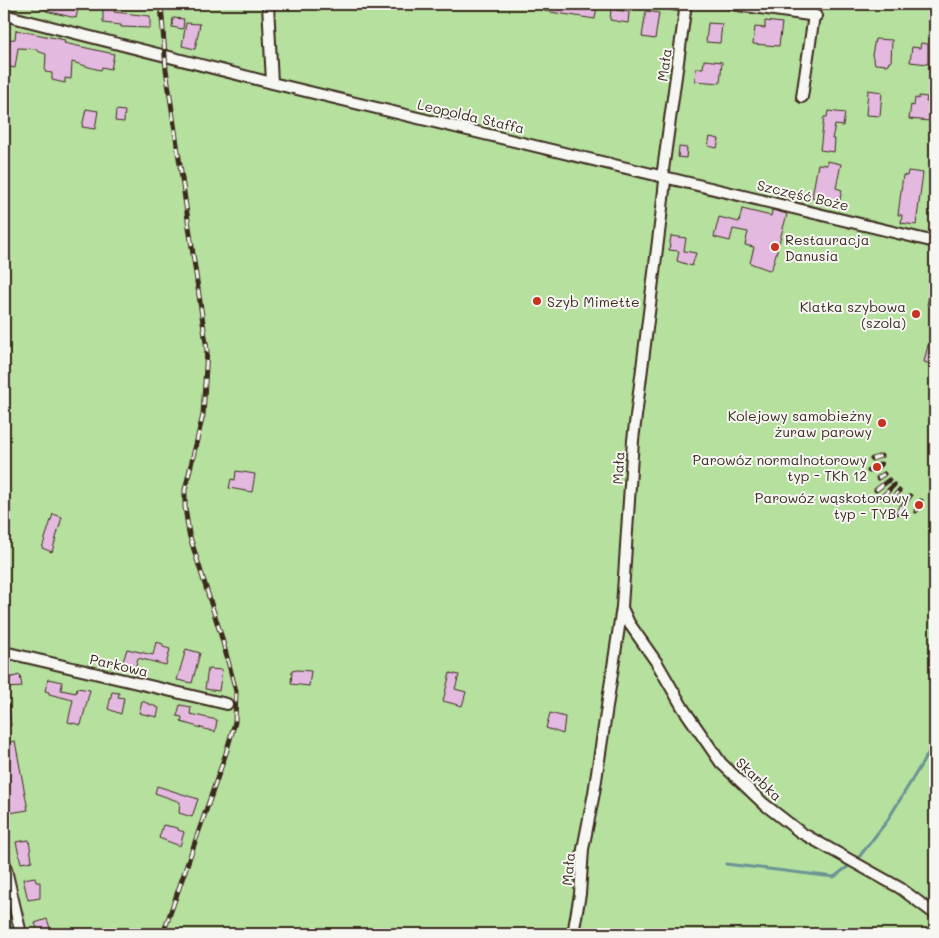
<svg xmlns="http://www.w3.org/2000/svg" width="939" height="938" font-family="Mali,sans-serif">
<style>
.green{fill:#b5e09e;stroke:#78855e}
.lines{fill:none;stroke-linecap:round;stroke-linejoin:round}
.stream{stroke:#6a9494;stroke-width:3}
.building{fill:#e3b9df;stroke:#3b2a1e}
.minor-casing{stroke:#3b2a1e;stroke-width:14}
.minor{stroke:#f6f6f2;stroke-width:10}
.rail-casing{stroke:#3b2a1e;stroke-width:5}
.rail{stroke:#f6f6f2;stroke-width:3;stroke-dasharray:9;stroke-linecap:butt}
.poi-dot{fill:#c8321e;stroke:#f6f6f2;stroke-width:2}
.labels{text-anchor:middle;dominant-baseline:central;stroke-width:4;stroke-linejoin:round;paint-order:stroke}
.street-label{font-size:14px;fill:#3b2a1e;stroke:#f6f6f2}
.poi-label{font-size:14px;fill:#3b2a1e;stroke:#f6f6f2;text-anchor:end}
</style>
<rect width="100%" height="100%" fill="#f6f6f2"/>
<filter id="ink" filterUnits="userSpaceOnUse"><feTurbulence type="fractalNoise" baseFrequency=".02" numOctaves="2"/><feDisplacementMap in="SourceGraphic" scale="10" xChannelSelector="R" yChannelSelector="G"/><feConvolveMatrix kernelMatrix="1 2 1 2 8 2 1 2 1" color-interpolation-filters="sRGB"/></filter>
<g filter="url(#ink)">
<path class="green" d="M4,4H935V934H4Z"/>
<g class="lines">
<path class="stream" d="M859,857L887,821L935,742
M726,864L834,877L850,865
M4,908L12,934"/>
</g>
<path class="building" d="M48,4H79L76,18L46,11Z
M545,4L597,6L595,19L544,11Z
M103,8L115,9L114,12L150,16V28L121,27V25L103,23Z
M611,9L629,12L628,23L610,20Z
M646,11L659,13L655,39L642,37Z
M173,18L184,19L183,29L172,27Z
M765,21L782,23L779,46L753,44L755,27L765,28Z
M186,23L200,24L195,49L182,46Z
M708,23L722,24L720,43L706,42Z
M16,30L65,40L64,43L114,54L111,69L102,67L101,70L96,69L72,62L71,79L65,78V83L52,80V73L45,72L46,54L37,51V49L18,48L15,68L4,66V40L15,39Z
M875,39L892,40L891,62H889L888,65L875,64L872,55Z
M921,43L928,44V64L910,62L912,47L920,48Z
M704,60L722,62L720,83L695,81L696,68H703Z
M868,90L882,92L880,116L866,115Z
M919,96L927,97L926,102H932L930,121L909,119L911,105L914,106L915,98L919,99Z
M86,109L98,111L95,129L82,127Z
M116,110L125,111L124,122L115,121Z
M828,111L845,113L843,126L835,125L832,139H835L834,152L820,150L824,117H827Z
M710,137L719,139L717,148L708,146Z
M679,147L687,148L686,158L678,157Z
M827,161L841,164L836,188L842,190L839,204L812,197L818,164L827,165Z
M908,171L923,173L916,225L901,223L902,215H898L903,175L907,176Z
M742,209L771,216L772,210L787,214L772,268L769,270L750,263L754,247L745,245L748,232L733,229L730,241L714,237L719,217L739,222Z
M671,236L686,238L684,251L696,253L692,266L677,261L679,251L669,250Z
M932,283L935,284V307L927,305Z
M928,345L935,347V365L924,362Z
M236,471L255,474L252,492L229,488L231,479L235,480Z
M53,514L62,517L52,552L42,548Z
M156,642L163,644V647L170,649L166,665L138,658L135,669L122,665L127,649L153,655Z
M186,649L200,653L192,683L177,680Z
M208,669L222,670L219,691L205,689Z
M297,670L311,671L309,686L291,684L292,671Z
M450,673L459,675L455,689L466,692L462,706L443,701Z
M20,675L22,687L4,688V679Z
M48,679L62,682L61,690L76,693L77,688L90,690L81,725L68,722L73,700L49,694V692L45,691Z
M112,692L119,693L118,697L124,698L121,714L108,709Z
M142,701L159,708L157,717L139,713Z
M4,704H9L11,726H4Z
M180,705L191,707L190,714L217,720L215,732L181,722L182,717L177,716Z
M550,713L565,717L563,734L546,728Z
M15,741L28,810L9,813L4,785V743Z
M157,786L198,799L192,817L179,813L180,802L155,793Z
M163,825L178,828V830L184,832L180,846L159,838Z
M29,840L32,861L21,863L16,842Z
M35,877L36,882H40V898L28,900L23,879Z
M47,919L52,934H39L35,923Z"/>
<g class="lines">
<g class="minor-casing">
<path id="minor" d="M268,4L272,83
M673,4L686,6
M731,4L816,16
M4,15L272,83L935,242
M802,97L814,15
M622,608L629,623L657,663L683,708L721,763L764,804L800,832L900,888L935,914
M4,652L227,704
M4,861L21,934
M573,934L580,894L583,849L594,793L622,607L633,440L661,217L665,181L663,170L686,4"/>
</g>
<use href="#minor" class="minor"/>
<g class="rail-casing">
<path id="rail" d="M161,4L166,69L207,350L203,415L185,490V507L189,534L221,635L236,691L235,722L226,753L163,934
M882,426L883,420
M872,459L881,456
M869,471L881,464
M878,478L884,474
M876,490L889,480
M882,497L894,485
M892,499L899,491
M916,511L921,501
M897,513L910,496"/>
</g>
<use href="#rail" class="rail"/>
</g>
</g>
<g class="poi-dot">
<circle cx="775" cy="247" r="5"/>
<circle cx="537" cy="301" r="5"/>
<circle cx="916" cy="314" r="5"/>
<circle cx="882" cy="423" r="5"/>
<circle cx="877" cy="467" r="5"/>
<circle cx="919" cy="505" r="5"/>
</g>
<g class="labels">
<g class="street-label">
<text transform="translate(664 65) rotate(-82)">Mała</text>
<text transform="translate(471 116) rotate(13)">Leopolda Staffa</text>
<text transform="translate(803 195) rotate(13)">Szczęść Boże</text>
<text transform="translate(618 468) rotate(-87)">Mała</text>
<text transform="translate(119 665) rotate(13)">Parkowa</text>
<text transform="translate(759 779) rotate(43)">Skarbka</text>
<text transform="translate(568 869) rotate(-85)">Mała</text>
</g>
<g class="poi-label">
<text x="785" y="239" text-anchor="start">Restauracja<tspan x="785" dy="16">Danusia</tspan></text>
<text x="547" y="301" text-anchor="start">Szyb Mimette</text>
<text x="906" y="306">Klatka szybowa<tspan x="906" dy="16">(szola)</tspan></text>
<text x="872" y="415">Kolejowy samobieżny<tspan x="872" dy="16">żuraw parowy</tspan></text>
<text x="867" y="459">Parowóz normalnotorowy<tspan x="867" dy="16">typ - TKh 12</tspan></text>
<text x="909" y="497">Parowóz wąskotorowy<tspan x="909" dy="16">typ - TYB 4</tspan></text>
</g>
</g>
<rect width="939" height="938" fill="none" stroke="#f6f6f2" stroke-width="20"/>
<rect x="10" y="10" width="919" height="918" fill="none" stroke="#3b2a1e" stroke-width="2" filter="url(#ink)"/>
</svg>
